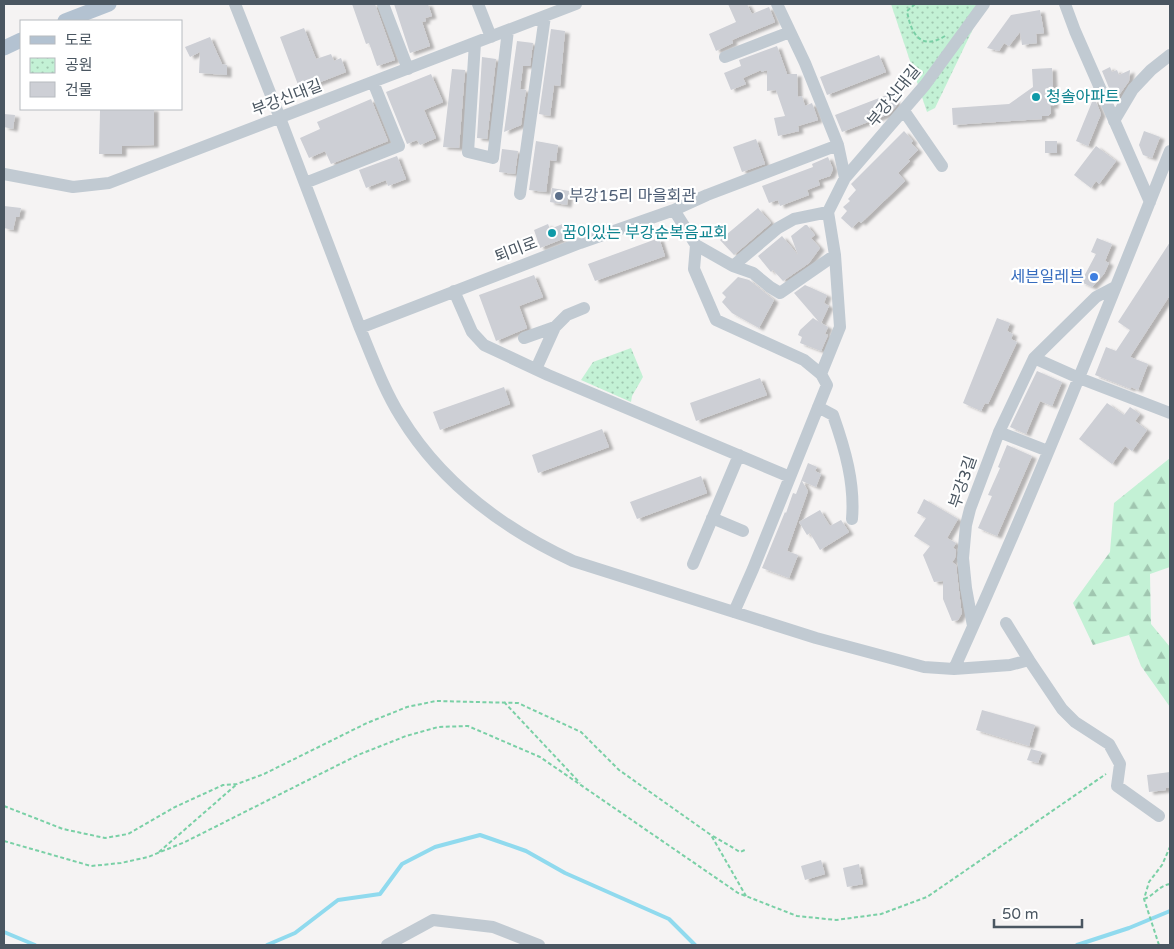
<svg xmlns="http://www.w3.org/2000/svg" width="1174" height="949" font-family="'Varela Round','Noto Sans KR',sans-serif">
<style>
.forest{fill:url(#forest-firs)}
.park{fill:url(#park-dots)}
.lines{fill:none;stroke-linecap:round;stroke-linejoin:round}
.stream{stroke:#90daee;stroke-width:4}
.building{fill:#cdcfd5;filter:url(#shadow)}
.path{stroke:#7ad0a6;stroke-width:2;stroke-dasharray:4 2.5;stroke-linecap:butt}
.minor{stroke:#c1cad2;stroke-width:12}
.major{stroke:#b3c2d1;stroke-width:15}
.culture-dot{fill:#0f9aa8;stroke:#fff;stroke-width:2}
.service-dot{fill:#5c6f8a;stroke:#fff;stroke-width:2}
.shop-dot{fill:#3f7fe0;stroke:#fff;stroke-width:2}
.labels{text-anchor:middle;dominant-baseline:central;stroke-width:4.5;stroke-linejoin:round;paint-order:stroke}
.street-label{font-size:16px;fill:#4a5661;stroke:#fff}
.culture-label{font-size:16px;fill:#0d838f;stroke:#fff;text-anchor:start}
.service-label{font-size:16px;fill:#4e5e75;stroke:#fff;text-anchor:start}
.shop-label{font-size:16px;fill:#366cbe;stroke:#fff;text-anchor:end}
</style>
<defs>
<pattern id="forest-firs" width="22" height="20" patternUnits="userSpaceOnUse" patternTransform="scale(1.25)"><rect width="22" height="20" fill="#c3f1d5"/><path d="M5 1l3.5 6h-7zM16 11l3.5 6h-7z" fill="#a0c6b0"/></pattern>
<pattern id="park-dots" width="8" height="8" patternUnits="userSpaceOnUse" patternTransform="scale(1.25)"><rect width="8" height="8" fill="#c3f1d5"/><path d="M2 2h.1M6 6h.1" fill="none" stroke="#a0c6b0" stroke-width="1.8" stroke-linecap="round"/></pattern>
<filter id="shadow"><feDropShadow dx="4.5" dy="2.5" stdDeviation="1" flood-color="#0004"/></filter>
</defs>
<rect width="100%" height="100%" fill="#f5f3f3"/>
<path class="forest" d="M1170,458V567L1150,574L1151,624L1170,647V707L1141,666L1129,635L1093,645L1073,603L1110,552L1114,503Z"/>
<path class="park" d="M891,4H985L935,108L927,112Z
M631,348L643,377L632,396L631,402L581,380L593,362Z"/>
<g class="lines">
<path class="stream" d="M4,932L35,945
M267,945L295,933L338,900L380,894L402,864L435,847L480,835L526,851L565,873L669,919L695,945
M1077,945L1129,928L1170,911"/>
</g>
<path class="building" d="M352,4H375L395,60L377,66L369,43L366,44Z
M394,4H428L432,16L425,18L426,21L422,22L430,46L410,53Z
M728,4H747L752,14L769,7L775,22L732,40L733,43L716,51L709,34L736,22Z
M1040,10L1044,33L1036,34L1037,43L1022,45L1020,32L1009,46L1004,43L999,51L987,48L1011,15Z
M304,28L316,59L331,54L334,61L341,58L346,72L300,90L280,37Z
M551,29L565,31L560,86L554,85L550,116L539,114Z
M210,37L222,64L227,65V75L199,73L200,52L190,57L185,47Z
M517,41L533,43L530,66H523L520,89L526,90L521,125L504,132Z
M777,46L787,74H797L798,97L802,96L805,106L812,103L818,120L798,126L799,131L778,136L774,118L785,116L776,90L767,91V70L761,72V70L743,78L746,84L731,90L724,73L741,66L739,60Z
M879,55L886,72L827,95L820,77Z
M482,57L496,59L487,139L477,138Z
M1110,67L1112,72L1117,70L1119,75L1130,70L1129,81L1119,95L1118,99L1114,100L1102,71Z
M1052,68L1054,106H1050L1051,113L1048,116H1042V119L953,125L952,108L1009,104L1033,87L1032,69Z
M452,69L465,70L459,148L443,147Z
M431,74L443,102L424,110L436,138L420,145L417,140L407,144L386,92Z
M892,93L897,105L889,114L842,132L835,115Z
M1094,97L1101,114L1088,146L1076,141Z
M371,99L388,141L331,164L325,151L309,158L300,138L320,129L317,122Z
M135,109H154V145L122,146V154H99L100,110Z
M4,114L15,115L13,129L4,127Z
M904,131L913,141L911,143L918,150L908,160L910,161L898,173L905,181L861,223L859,221L852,228L841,218L847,211L843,207L850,201L848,199L856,190L851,184Z
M1144,131L1160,137L1152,158L1143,155L1139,145Z
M756,139L765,164L742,172L733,147Z
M536,141L558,145L556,161L550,160L546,192L529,190Z
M1045,141H1057V153H1045Z
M1096,146L1116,161L1099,184L1096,181L1091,188L1074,175Z
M502,149L518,151L515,174L499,172Z
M397,156L406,179L388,186L386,180L366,188L359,170Z
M828,157L833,169L830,176L818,180L820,185L807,190L809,195L780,206L778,200L769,203L762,186L813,167L812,164Z
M552,188L569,191L567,205L550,202Z
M4,206L21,208L19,217H16L13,230L4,228Z
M758,208L771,223L734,255L720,240Z
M565,223L570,236L540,248L534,230L548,224L550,229Z
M805,225H807L815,235L811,238L820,248L809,263L783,281L773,270L771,272L758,256L782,236L798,255L791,236Z
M659,238L665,256L595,281L588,264Z
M1097,238L1112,244L1105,261L1109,263L1104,274L1092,287L1081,282L1096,254L1091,252Z
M1170,242V295L1130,357L1148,364L1138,390L1131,387V389L1095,375L1106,347L1116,351L1130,330L1118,322Z
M534,275L543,297L519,306L527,328L496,341L479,295Z
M738,277L749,280L774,300L759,328L732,313L722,302L726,297L722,293Z
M805,285L827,295L824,303L829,306L821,323L828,327L825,334L828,335L821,351L800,343L802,337L798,335L800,330L813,318L819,322L794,293Z
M997,318L1010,323L1007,331L1013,334L1011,339L1017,342L988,404L985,403L981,411L963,403Z
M1037,371L1062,382L1052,406L1040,401L1026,434L1010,427Z
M760,378L767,395L696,421L690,403Z
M504,387L510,404L440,430L433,412Z
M1107,403L1124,415L1130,407L1140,414L1135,421L1147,430L1132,451L1125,446L1112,464L1079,439Z
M602,429L609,447L538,473L532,455Z
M1007,445L1032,456L997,536L978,528L992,496L988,495L1000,468L998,467Z
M808,463L817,467L815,471L821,474L816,487L802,481L808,491L787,551L798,555L789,578L762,568L785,512L786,513L793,493L796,494Z
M701,476L707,493L637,519L630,502Z
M924,499L958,519L947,538L956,543L953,548L956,550L955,558L952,562L956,565L961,608L962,613L958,620L952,621L943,599V581L934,582L923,555L930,546L914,536L926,518L917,513Z
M820,510L830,526L841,520L849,532L820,550L810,533L807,535L799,522Z
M982,710L1035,725L1029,746L976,730Z
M1031,749L1042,752L1038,763L1027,760Z
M1170,772V787L1166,788V790L1149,792L1147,775Z
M821,860L825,874L805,880L801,866Z
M859,864L863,884L847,887L843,868Z"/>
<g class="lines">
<path class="path" d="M915,4L907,11C911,34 921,51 945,36
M504,702L580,783
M4,806L63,829L105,838L128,834L175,807L223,785L237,784L264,774L367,723L407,707L436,701L518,703L581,732L619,770L711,835L746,896
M713,836L740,852L747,849
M4,841L91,866L121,863L148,857L185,842L358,755L406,736L438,727L468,726L540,757L738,893L797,916L836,920L881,914L927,897L1106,774
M159,852L237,784
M1144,899C1154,896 1158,886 1170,884
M1159,945L1144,899L1149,882L1162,865L1170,847"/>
<path class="minor" d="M235,4L280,118L360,328C372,357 384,390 401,417C442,484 504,529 573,561L816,638L924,667L954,669L1010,665L1029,660L1062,709L1075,722L1109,744L1120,764L1117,786L1159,816
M383,4L408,69
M478,4L491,37
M777,4L805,63L838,145L845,178L925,85L984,4
M1065,4L1075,31L1150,202
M475,43L468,152L493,158L508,30
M725,57L790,32
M904,111L942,166
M1114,121L1133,89L1151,70L1170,55
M4,174L73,187L109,183L576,4
M305,183L399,146L373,82
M520,194L545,16
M674,210L707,195L838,145
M696,245L733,266L778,228L794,219L828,212
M733,266L753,273L770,287L780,293L835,255
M454,291L472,332L484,345L548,375L790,477
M360,328L580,243L674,210L696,245L694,269L716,320L804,360L821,374
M524,338L555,327
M1034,358L1079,378L1170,413
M536,369L555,327L567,315L584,308
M818,407L833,415C845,449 855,483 852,519
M999,432L1048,451
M712,518L743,531
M693,564L739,455
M734,612L753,569L827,385L821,374L840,327L835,255L828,212L845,178
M1006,623L1029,660
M973,626L966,588L963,558L966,525L970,509L999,432L1034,358L1096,297L1115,287
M954,669C1031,499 1101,325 1170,151
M387,945L433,920L493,927L539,945"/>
<path class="major" d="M65,21L109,4
M4,48L21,40"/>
</g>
<g class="culture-dot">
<circle cx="1036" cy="97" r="5"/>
<circle cx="552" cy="233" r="5"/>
</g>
<circle class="service-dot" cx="559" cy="196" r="5"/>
<circle class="shop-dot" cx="1094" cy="277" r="5"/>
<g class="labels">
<g class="street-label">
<text transform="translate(894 96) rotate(-51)">부강신대길</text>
<text transform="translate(287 98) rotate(-21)">부강신대길</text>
<text transform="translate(516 250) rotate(-21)">퇴미로</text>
<text transform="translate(963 482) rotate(-71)">부강3길</text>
</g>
<g class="culture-label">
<text x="1046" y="97">청솔아파트</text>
<text x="562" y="233">꿈이있는 부강순복음교회</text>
</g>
<g class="service-label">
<text x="569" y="196">부강15리 마을회관</text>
</g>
<g class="shop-label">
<text x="1084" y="277">세븐일레븐</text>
</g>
</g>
<rect width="1174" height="949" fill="none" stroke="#4a5661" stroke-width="10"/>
<rect x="20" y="20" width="162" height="90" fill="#ffffff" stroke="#b7bbc0"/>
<rect x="30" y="36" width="25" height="8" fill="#b3c2d1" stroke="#b7bbc0"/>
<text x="65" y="45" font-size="15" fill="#4a5661">도로</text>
<rect x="30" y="58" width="25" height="15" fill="url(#park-dots)" stroke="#b7bbc0"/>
<text x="65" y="70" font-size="15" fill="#4a5661">공원</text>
<rect x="30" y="82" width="25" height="15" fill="#cdcfd5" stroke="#b7bbc0"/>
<text x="65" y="95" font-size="15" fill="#4a5661">건물</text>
<path d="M994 919v8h88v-8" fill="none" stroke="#4a5661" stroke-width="2.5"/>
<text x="1002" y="919" font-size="15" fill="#4a5661" stroke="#ffffff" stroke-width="4" paint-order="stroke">50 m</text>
</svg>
